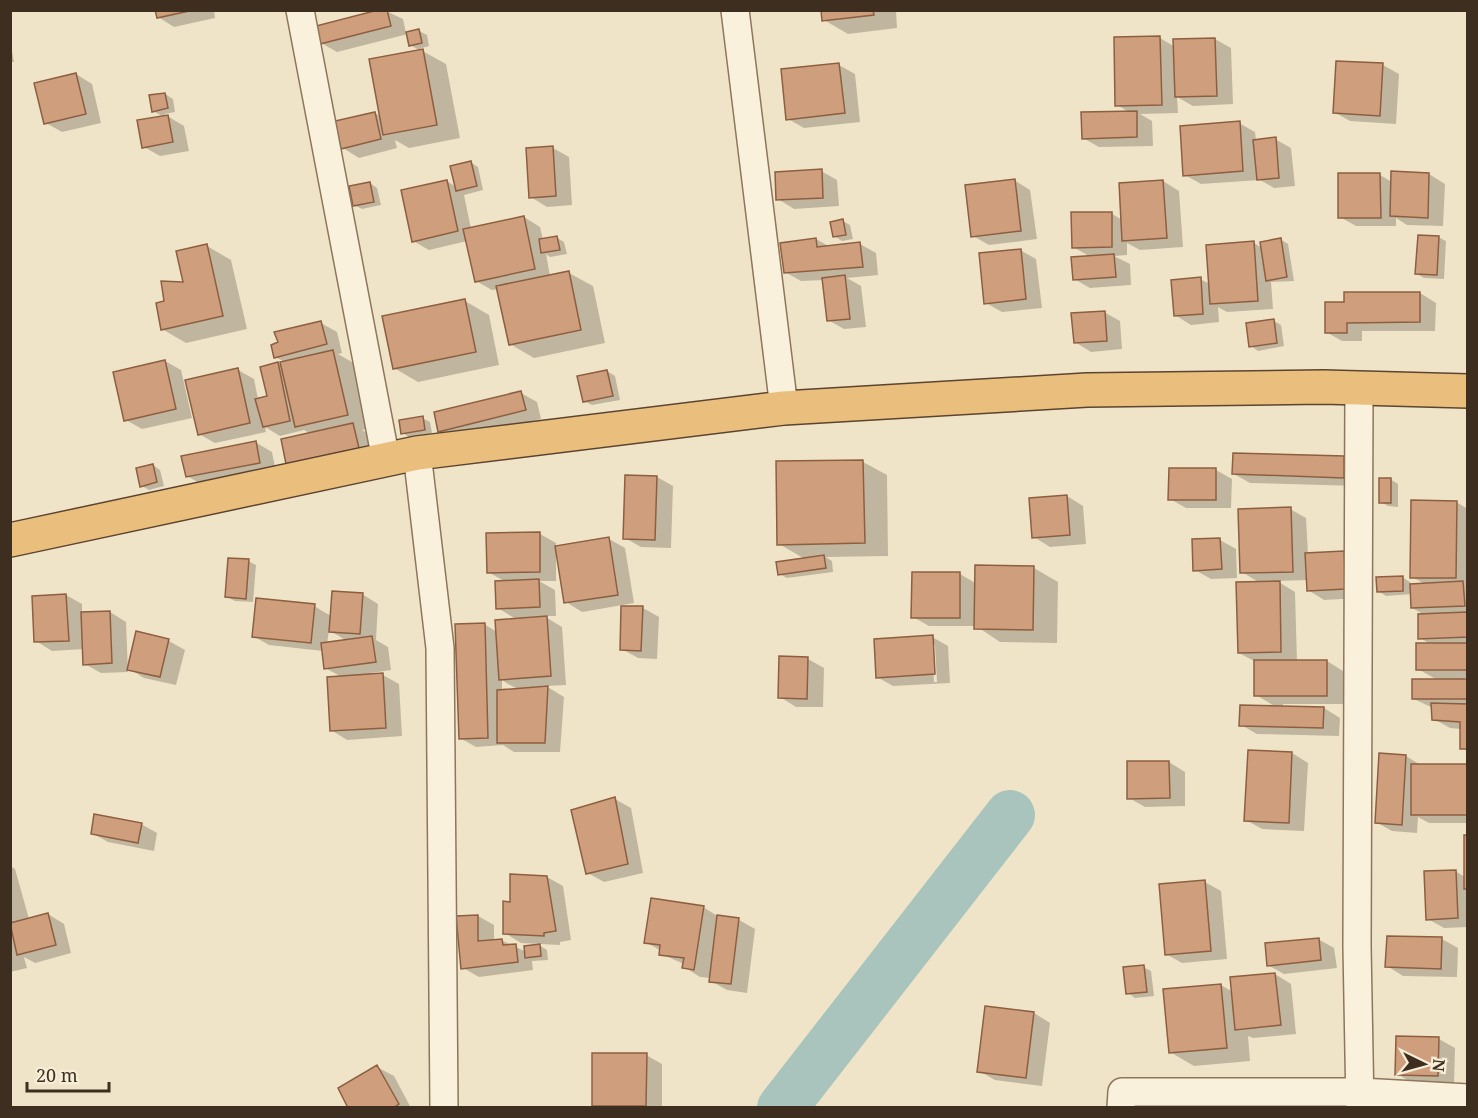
<svg xmlns="http://www.w3.org/2000/svg" width="1478" height="1118" font-family="'Noto Serif',serif">
<style>
.shadow{fill:#0003;fill-rule:evenodd}
.lines{fill:none;stroke-linecap:round;stroke-linejoin:round}
.river{stroke:#a9c4bc;stroke-width:50}
.building{fill:#cf9f7d;stroke:#8d5f41;stroke-width:1.5}
.minor-casing{stroke:#8d765c;stroke-width:30}
.trunk-casing{stroke:#5b4430;stroke-width:36}
.minor{stroke:#faf1dc;stroke-width:27}
.trunk{stroke:#eabe7c;stroke-width:33}
</style>
<rect width="100%" height="100%" fill="#f0e4c8"/>
<path class="shadow" d="M157,10H214L215,18L174,27L158,17Z
M384,10L403,19L406,33L419,31L427,35L429,46L419,49L446,64L460,138L409,148L395,140L397,148L359,158L343,148L375,113L381,117L421,51L410,45L408,34L337,52L321,43Z
M823,10H896L897,28L848,34L824,20Z
M1160,38L1175,47V40L1215,39L1231,48L1233,104L1193,106L1177,97L1178,113L1140,114L1152,121L1153,146L1099,147L1083,138L1129,112L1117,105Z
M10,41L14,62H10Z
M839,65L855,74L860,122L804,128L788,119Z
M1383,65L1399,74L1396,124L1350,121L1334,112Z
M76,74L92,84L101,123L62,132L46,123Z
M165,94L173,99L175,112L164,114L184,126L189,151L160,156L144,147L164,117L153,111Z
M1239,123L1255,132L1256,141L1275,139L1291,148L1295,186L1274,188L1260,180L1201,184L1185,175Z
M553,148L569,157L572,205L547,207L531,197Z
M470,162L478,167L483,190L464,195L471,229L524,217L540,227L543,240L557,238L564,242L567,254L550,257L546,254L550,276L569,273L593,286L605,343L534,358L510,344L499,289L492,290L476,281L467,241L429,250L413,241L447,181L456,187Z
M821,171L837,180L839,206L794,209L778,199Z
M1429,174L1445,184L1443,226L1407,225L1396,218V226H1356L1340,217V175H1380L1392,182Z
M1014,180L1030,190L1037,239L989,245L973,236Z
M1163,181L1179,191L1183,247L1140,250L1127,243V255L1114,256L1130,264L1131,285L1090,288L1074,279L1091,257L1073,247L1111,213L1122,220Z
M370,183L377,188L381,205L362,209L354,205Z
M843,221L850,225L853,239L842,241L834,236Z
M1438,237L1446,241L1444,279L1424,278L1417,274Z
M816,239L830,247L860,244L876,253L878,275L847,278L861,286L866,327L844,329L828,320L824,280L801,281L785,272Z
M1280,239L1288,244L1294,281L1271,282L1273,309L1227,312L1218,307L1219,322L1191,325L1175,315L1200,279L1210,284L1254,243L1262,248Z
M207,246L231,260L247,329L186,343L162,329L166,302L185,284Z
M1020,250L1036,259L1042,308L1002,312L986,303Z
M1420,293L1436,303L1435,331H1362V341H1342L1326,332L1345,304Z
M465,301L489,315L499,365L418,382L394,368Z
M1104,312L1120,321L1122,349L1091,352L1075,342Z
M1274,321L1281,325L1284,346L1258,351L1251,346Z
M321,323L337,332L342,353L338,354L357,365L371,428L362,430L369,434L374,456L303,472L287,463L311,434L304,430L280,436L265,427L266,432L215,443L199,434L238,370L254,379L258,399L268,397L278,363L283,366L285,362L275,357Z
M165,361L181,370L192,418L142,429L126,420Z
M607,371L615,376L620,400L592,405L584,401Z
M521,393L537,402L541,419L455,440L439,431Z
M422,418L430,422L432,433L410,438L403,433Z
M255,442L272,452L276,472L203,485L187,476Z
M1344,458L1360,467L1359,486L1250,483L1234,474Z
M863,462L887,475L888,556L826,557L832,561L833,572L787,578L779,574L805,559L779,544Z
M153,465L160,470L164,486L149,490L142,486Z
M1216,470L1232,479L1231,508H1186L1170,499Z
M657,477L673,486L671,548L641,547L625,538Z
M1390,479L1398,484V507L1388,506L1381,502Z
M1067,496L1083,506L1086,544L1050,547L1034,537Z
M1456,502L1468,509V678H1463L1468,681V751L1462,748V729L1450,728L1434,719L1433,708L1414,699L1439,681L1418,669L1432,645L1420,638L1425,615L1412,608V594L1386,596L1378,591L1402,577L1410,582V585L1425,584L1412,577Z
M1290,509L1306,518L1308,554L1343,552L1359,562L1361,598L1324,600L1308,590V580L1277,581L1295,592L1297,662L1327,661L1343,671V704H1283V707L1324,708L1340,718L1339,736L1257,734L1241,725L1276,707L1256,695V662L1239,653L1260,583L1242,572Z
M540,534L556,543V548L609,539L625,548L634,603L582,612L566,602L556,550V581H539L555,590L556,616H544L562,627L566,685L546,686L564,697L560,752H514L503,745L476,747L460,738L484,624L497,632L517,620L498,608L506,582L488,572ZM502,680L508,684L518,689L502,691Z
M1220,540L1236,549L1237,578L1211,579L1195,570Z
M248,561L256,565L253,602L235,601L227,597Z
M1034,568L1058,582L1057,643L1000,642L976,626H929L913,617L960,574L977,584Z
M362,594L378,604L376,640L388,647L391,670L371,673V675H383L399,684L402,736L347,740L331,730L342,677L325,668L323,651L269,645L253,636L314,606L331,616ZM329,630L347,641L327,644Z
M66,595L82,604V614L110,612L126,622L128,672L101,673L85,664L84,649L52,651L36,641Z
M643,608L659,617L657,659L638,658L622,649Z
M932,637L948,646L950,683L893,686L877,677ZM932,645H935L937,682H934Z
M169,641L185,650L176,685L144,678L128,668Z
M808,659L824,668L823,707H796L780,697Z
M1292,753L1308,763L1304,831L1262,829L1246,820Z
M1406,756L1422,766L1468,765V823H1429L1418,817L1417,833L1392,831L1376,822Z
M1169,762L1185,772V806L1145,807L1129,798Z
M615,799L631,808L643,873L604,882L588,873Z
M141,824L157,833L154,851L108,842L92,833Z
M1468,836V927L1444,928L1428,919L1455,871L1465,877Z
M10,866L15,869L29,919L48,914L64,924L71,953L35,963L24,957L27,968L10,972Z
M547,877L563,886L571,940L560,942V945L521,943L505,933L511,903Z
M1205,882L1221,891L1227,959L1182,963L1166,954L1161,885Z
M703,907L719,917L739,920L755,929L747,993L727,990L711,981V978L700,977L684,967V964L661,954V951L646,942Z
M478,916L494,925V941L501,940L526,952L539,945L547,950L548,960L532,961L533,970L479,977L463,968Z
M1318,939L1334,948L1337,968L1284,974L1268,965Z
M1442,939L1458,948L1457,977L1403,976L1387,966Z
M1143,967L1151,971L1154,996L1135,998L1128,993Z
M1275,974L1291,984L1296,1034L1253,1038L1248,1036L1250,1061L1194,1066L1170,1052L1221,985L1233,992Z
M1034,1013L1050,1023L1042,1086L995,1080L979,1071Z
M1439,1039L1455,1048L1454,1084L1413,1083L1397,1074Z
M646,1055L662,1064V1108L593,1105Z
M377,1067L394,1076L411,1108H350Z"/>
<g class="lines">
<path class="river" d="M782,1108L1010,815"/>
</g>
<path class="building" d="M155,10H194L157,18Z
M378,10H387L391,26L320,44L316,26Z
M821,10H873L874,15L822,21Z
M419,29L422,43L409,46L406,32Z
M1160,36L1162,105L1115,106L1114,37Z
M1215,38L1217,96L1175,97L1173,39Z
M423,49L437,125L383,135L369,59Z
M1336,61L1383,63L1380,116L1333,113Z
M839,63L845,113L786,120L781,69Z
M76,73L86,114L44,124L34,83Z
M165,93L168,108L152,112L149,95Z
M1137,111V137L1082,139L1081,112Z
M375,112L381,139L341,149L335,121Z
M168,115L173,142L142,148L137,120Z
M1240,121L1243,171L1183,176L1180,126Z
M1276,137L1279,178L1257,180L1253,140Z
M553,146L556,196L529,198L526,148Z
M471,161L477,186L456,191L450,166Z
M822,169L823,198L776,200L775,172Z
M1391,171L1429,173L1428,218L1390,216Z
M1338,173H1380L1381,218H1338Z
M1015,179L1021,231L971,237L965,185Z
M447,180L458,231L412,242L401,190Z
M1163,180L1167,238L1122,241L1119,183Z
M370,182L374,202L353,206L349,186Z
M1071,212H1112V247L1072,248Z
M524,216L535,269L475,282L463,229Z
M843,219L846,235L833,237L830,222Z
M1418,235L1439,236L1437,275L1415,274Z
M557,236L560,250L541,253L539,239Z
M816,238L817,247L860,242L863,267L784,273L780,243Z
M1281,238L1287,277L1266,281L1260,242Z
M1254,241L1258,301L1210,304L1206,245Z
M207,244L223,316L161,330L156,303L164,301L161,281L183,282L176,251Z
M1021,249L1026,299L984,304L979,253Z
M1114,254L1116,277L1073,280L1071,257Z
M569,271L581,330L509,345L496,286Z
M845,275L850,319L827,321L822,278Z
M1201,277L1203,314L1174,316L1171,280Z
M1344,292H1420V322L1347,323V333H1325V302H1344Z
M465,299L476,352L393,369L382,316Z
M1105,311L1107,341L1074,343L1071,313Z
M1274,319L1277,343L1249,347L1246,323Z
M321,321L327,344L274,358L271,345L278,342L274,332Z
M333,350L348,415L295,427L280,362Z
M165,360L176,409L124,421L113,372Z
M278,362L290,421L263,427L255,399L267,396L260,367Z
M238,368L250,423L198,435L185,380Z
M607,370L613,396L583,402L577,376Z
M521,391L526,410L438,432L434,412Z
M423,416L425,430L401,434L399,420Z
M353,423L359,448L286,464L281,439Z
M256,441L260,463L186,477L181,456Z
M1233,453L1344,456V478L1232,474Z
M863,460L865,543L777,545L776,461Z
M153,464L157,482L140,487L136,468Z
M1169,468H1216V500H1168Z
M625,475L657,476L655,540L623,539Z
M1379,478H1391V503H1379Z
M1067,495L1070,535L1032,538L1029,498Z
M1411,500L1457,501L1456,578H1410Z
M1291,507L1293,572L1240,573L1238,509Z
M540,532V572L487,573L486,533Z
M609,537L618,595L564,603L555,546Z
M1220,538L1222,569L1193,571L1192,539Z
M1344,551L1346,589L1307,591L1305,553Z
M824,555L826,568L778,575L776,562Z
M228,558L249,559L246,599L225,597Z
M975,565L1034,566L1033,630L974,629Z
M912,572H960V618H911Z
M1403,576V591L1377,592L1376,577Z
M539,579L540,607L496,609L495,581Z
M1280,581L1281,652L1238,653L1236,582Z
M1463,581L1465,606L1411,608L1410,584Z
M332,591L363,593L360,634L329,632Z
M66,594L69,641L34,642L32,596Z
M256,598L315,604L311,643L252,637Z
M621,606H643L641,651L620,650Z
M110,611L112,663L83,665L81,612Z
M1467,612L1468,637L1418,639V614Z
M547,616L551,676L499,680L495,620Z
M485,623L488,738L459,739L455,624Z
M136,631L169,639L160,677L127,670Z
M933,635L935,674L876,678L874,639Z
M372,636L376,662L324,669L321,643Z
M1416,643H1468V670H1416Z
M779,656L808,657L807,699L778,698Z
M1254,660H1327V696H1254Z
M383,673L386,728L330,731L327,677Z
M1412,679H1467V699H1412Z
M548,686L545,743H497V690Z
M1431,703L1468,704V749H1460V722L1432,720Z
M1240,705L1324,707L1323,728L1239,726Z
M1248,750L1292,752L1289,823L1244,821Z
M1379,753L1406,755L1402,825L1375,823Z
M1127,761H1169L1170,798L1127,799Z
M1411,764H1468V815H1411Z
M615,797L628,864L586,874L571,810Z
M94,814L142,823L138,843L91,834Z
M1464,835H1468V889H1464Z
M1456,870L1458,918L1426,920L1424,871Z
M510,874L547,876L556,931L544,933V936L503,934V901L510,902Z
M1205,880L1211,951L1165,955L1159,884Z
M651,898L704,906L694,970L682,968L684,958L659,955L660,945L644,943Z
M48,913L56,945L17,955L10,923Z
M478,915V941L502,939L503,945L516,944L518,962L461,969L456,916Z
M717,915L739,918L731,984L709,982Z
M1387,936L1442,937L1441,969L1385,967Z
M1319,938L1321,960L1267,966L1265,943Z
M540,944L541,956L525,958L524,946Z
M1144,965L1147,992L1126,994L1123,967Z
M1275,973L1281,1025L1235,1030L1230,977Z
M1221,984L1227,1048L1169,1053L1163,989Z
M985,1006L1034,1012L1026,1078L977,1072Z
M1396,1036L1439,1037L1438,1076L1395,1075Z
M592,1053H647L646,1106H592Z
M377,1065L399,1104L393,1108H348L338,1088Z"/>
<g class="lines">
<g class="minor-casing">
<path id="minor" d="M300,10L386,460
M735,10L784,408
M1359,389L1357,946L1360,1108
M417,453L440,648L444,1108
M1121,1108L1122,1092H1361L1468,1098"/>
</g>
<g class="trunk-casing">
<path id="trunk" d="M10,540L417,453L784,408L1087,390L1323,387L1468,391"/>
</g>
<use href="#minor" class="minor"/>
<use href="#trunk" class="trunk"/>
</g>
<rect width="1478" height="1118" fill="none" stroke="#3d2e20" stroke-width="24"/>
<g transform="translate(1424 1064) rotate(95)" stroke="#f7eed8" stroke-width="4.5" paint-order="stroke">
<path d="M0-4.5L10 22L0 15L-10 22Z" fill="#3d2e20"/>
<text y="-9" font-size="16" font-weight="bold" text-anchor="middle" fill="#3d2e20">N</text>
</g>
<path d="M27 1082v9h82v-9" fill="none" stroke="#3d2e20" stroke-width="3"/>
<text x="36" y="1082" font-size="18" fill="#3d2e20" stroke="#f7eed8" stroke-width="4.5" paint-order="stroke">20 m</text>
</svg>
